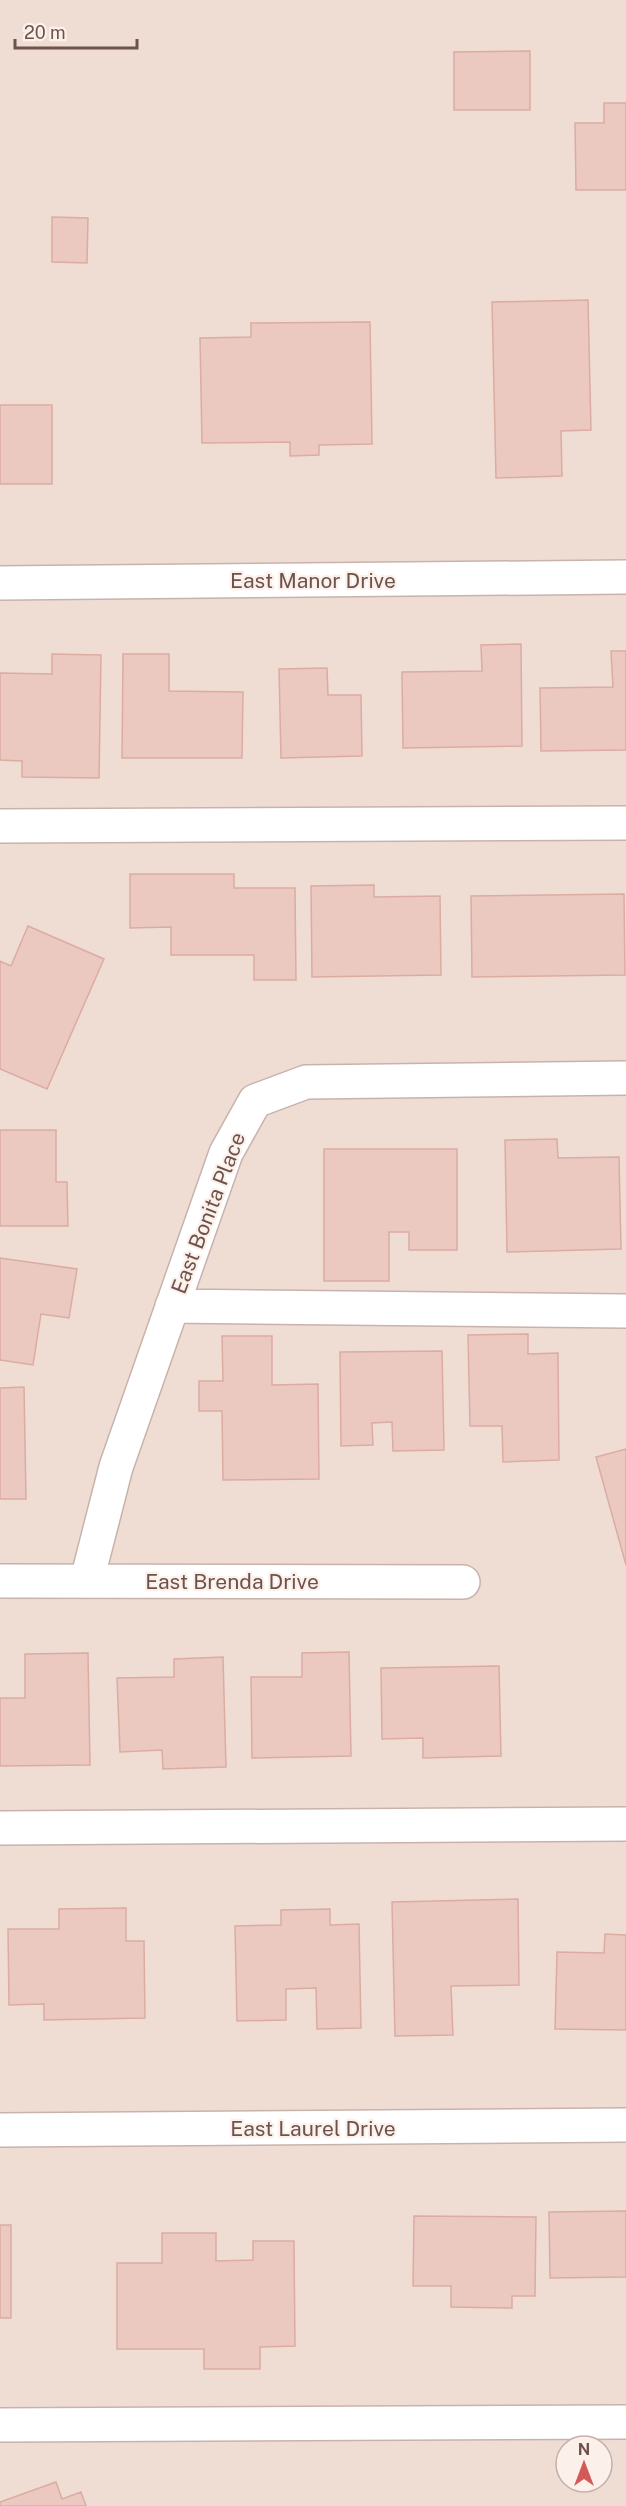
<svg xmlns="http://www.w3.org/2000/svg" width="626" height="2506" font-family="'Public Sans',sans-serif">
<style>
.residential{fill:#efddd4;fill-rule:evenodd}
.building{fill:#ebc8c0;stroke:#dbaca2;stroke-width:1.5}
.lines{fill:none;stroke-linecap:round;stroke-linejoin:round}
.minor-casing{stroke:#c8b3ac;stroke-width:36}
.minor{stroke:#fff;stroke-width:33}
.labels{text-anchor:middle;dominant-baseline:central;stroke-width:4.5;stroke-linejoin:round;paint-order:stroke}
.street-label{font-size:21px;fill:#6e524d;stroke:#fcf1ea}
</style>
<rect width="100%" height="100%" fill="#f9ede4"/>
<path class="residential" d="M0,0H626V2506H0ZM566,2446H602V2482H566Z"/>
<path class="building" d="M530,51V110H454V52Z
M604,103H626V190H576L575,123H604Z
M52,217L88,218L87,263L52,262Z
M588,300L591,430L561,431L562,476L496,478L492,302Z
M370,322L372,444L319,445V455L290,456V442L202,443L200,338L251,337V323Z
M0,405H52V484H0Z
M521,644L522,746L403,748L402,672L482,671L481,645Z
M611,651H626V750L541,751L540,688L613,687Z
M52,654L101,655L99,778L22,777V761L0,760V673L52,674Z
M123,654H169V691L243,692L242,758H122Z
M327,668L328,695H361L362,756L281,758L279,669Z
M130,874H234V888H295L296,980H254V955H171V927L130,928Z
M374,885V897L440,896L441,975L312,977L311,886Z
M624,894L625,975L472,977L471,896Z
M28,926L104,959L47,1089L0,1069V961L11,966Z
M0,1130H56V1182H67L68,1226H0Z
M557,1139L558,1158L619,1157L621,1249L507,1252L505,1140Z
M324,1149H457V1250H409V1232H389V1281H324Z
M0,1258L77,1269L69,1318L41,1314L33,1365L0,1360Z
M528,1334V1354L558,1353L559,1460L503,1462L502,1426H470L468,1335Z
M222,1336H272V1385L318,1384L319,1479L223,1480L222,1411H199V1381H223Z
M442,1351L444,1450L393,1451L392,1422L372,1423L373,1445L341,1446L340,1352Z
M24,1387L26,1499H0V1388Z
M626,1449V1565L596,1457Z
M349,1652L351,1756L252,1758L251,1677H302V1653Z
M88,1653L90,1765L0,1766V1698H25V1654Z
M223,1657L226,1767L163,1769L162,1750L120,1752L117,1678L174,1677V1659Z
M499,1666L501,1756L423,1758V1738L382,1739L381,1668Z
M518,1899L519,1985L451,1986L453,2035L395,2036L392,1902Z
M126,1908V1941H144L145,2018L44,2020V2004L9,2005L8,1929H59V1909Z
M330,1909V1925L359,1924L361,2028L317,2029L316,1988L286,1989V2020L237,2021L235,1926L281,1925V1910Z
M605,1934L626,1935V2030L555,2029L557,1952L604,1953Z
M626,2211V2277L550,2278L549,2212Z
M414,2216L536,2217L535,2296H512V2308L451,2307V2286H413Z
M0,2225H11V2318H0Z
M162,2233H216V2261L253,2260V2241H294L295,2346L260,2347V2369H204V2349H117V2263H162Z
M56,2482L62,2499L81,2492L86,2506H0V2502Z"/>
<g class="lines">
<g class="minor-casing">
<path id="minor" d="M0,583L626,577
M0,826L626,823
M172,1306L626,1311
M87,1580L116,1467L226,1153L255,1101L306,1082L626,1078
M0,1581L463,1582
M0,1828L626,1824
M0,2130L626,2125
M0,2425L626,2422"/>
</g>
<use href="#minor" class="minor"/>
</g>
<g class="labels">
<g class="street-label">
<text x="313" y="580">East Manor Drive</text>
<text transform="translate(208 1213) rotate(-69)">East Bonita Place</text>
<text x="232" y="1581">East Brenda Drive</text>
<text x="313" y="2128">East Laurel Drive</text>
</g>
</g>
<g transform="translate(584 2464)"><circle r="28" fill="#fcf1ea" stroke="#c3b1ab" stroke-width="1.5"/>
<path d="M0-4.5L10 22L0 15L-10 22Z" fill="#d35a59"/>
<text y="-9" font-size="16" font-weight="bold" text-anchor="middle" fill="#6e524d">N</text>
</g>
<path d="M15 39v9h122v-9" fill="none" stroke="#6e524d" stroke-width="3"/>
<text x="24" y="39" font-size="18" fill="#6e524d" stroke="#fcf1ea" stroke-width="4.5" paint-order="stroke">20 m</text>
</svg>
